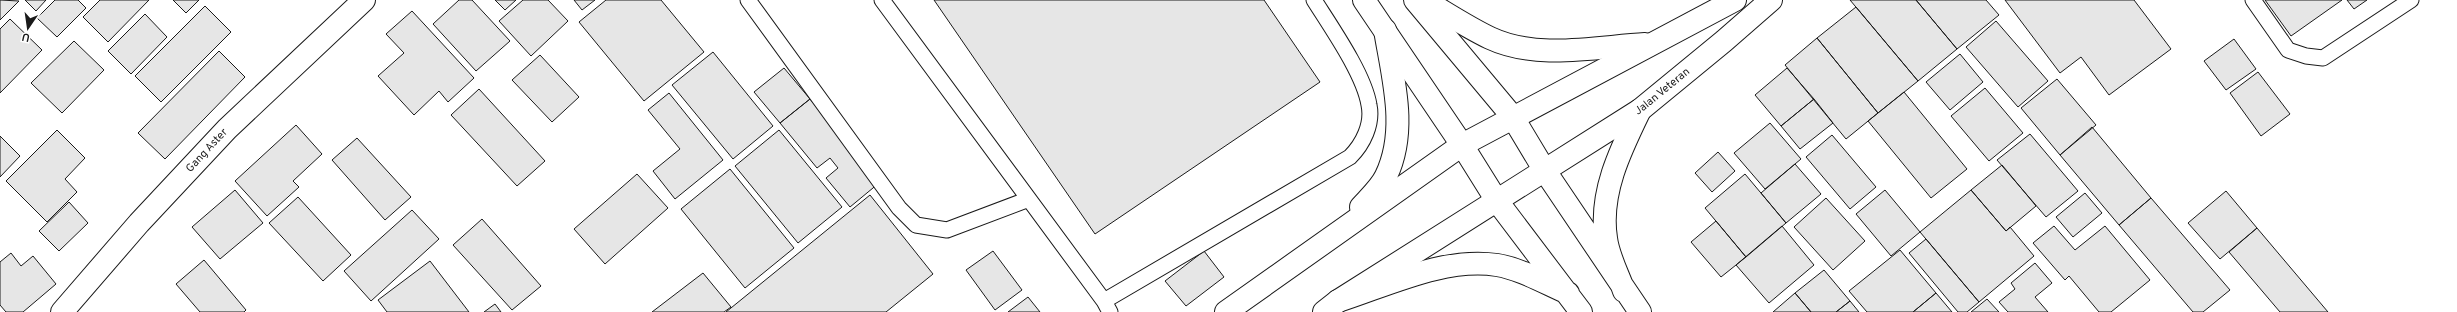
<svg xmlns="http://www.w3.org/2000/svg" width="2457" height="312" font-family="Overpass,sans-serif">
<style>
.building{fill:#e6e6e6;stroke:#1a1a1a}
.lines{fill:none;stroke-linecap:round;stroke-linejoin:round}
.service-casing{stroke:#1a1a1a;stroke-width:17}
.minor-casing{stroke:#1a1a1a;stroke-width:24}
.primary-casing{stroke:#1a1a1a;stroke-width:24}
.trunk-casing{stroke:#1a1a1a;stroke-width:24}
.motorway-casing{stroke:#1a1a1a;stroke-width:24}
.service{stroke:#fff;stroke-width:15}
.minor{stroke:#fff;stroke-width:22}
.primary{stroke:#fff;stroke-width:22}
.trunk{stroke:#fff;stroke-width:22}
.motorway{stroke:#fff;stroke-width:22}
.labels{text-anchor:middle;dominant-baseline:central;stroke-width:3;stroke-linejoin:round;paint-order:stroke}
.street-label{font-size:11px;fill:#1a1a1a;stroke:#fff}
</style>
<rect width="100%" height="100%" fill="#fff"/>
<path class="building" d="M0,0L19,1L0,20Z
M25,0H46L36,11Z
M55,0H78L86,8L57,37L37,18Z
M100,0H149L108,42L83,17Z
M173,0H199L186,13Z
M459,0H472L510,41L476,71L433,24Z
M495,0H516L505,10Z
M523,0H548L568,21L531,56L499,21Z
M574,0H595L582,10Z
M606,0H661L704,52L644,101L579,22Z
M934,0H1264L1320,82L1095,234Z
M1850,0H1916L1957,49L1918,81Z
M1916,0H1986L1999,15L1957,49Z
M2005,0H2134L2171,49L2109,95L2081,57L2060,73Z
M2265,0H2342L2291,36Z
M2347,0H2367L2354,9Z
M205,6L231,32L161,102L135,76Z
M1856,7L1918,81L1878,113L1817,38Z
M412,11L474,78L448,102L439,91L414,115L378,76L404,53L386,34Z
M145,14L167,37L131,74L108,51Z
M10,19L42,50L0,93V29Z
M1996,21L2048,81L2018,107L1966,47Z
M1817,38L1878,113L1846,139L1785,65Z
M2234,39L2256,69L2226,90L2204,61Z
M74,41L104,70L62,113L31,83Z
M219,51L245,77L165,159L138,133Z
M713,52L773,126L733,159L672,85Z
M1960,54L1983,82L1950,110L1926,82Z
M540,55L579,97L552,122L512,80Z
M784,68L810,99L780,123L754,92Z
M1787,68L1814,99L1781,126L1755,95Z
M2258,72L2290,114L2261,136L2230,93Z
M2057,79L2096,125L2060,155L2021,108Z
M1985,88L2023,133L1989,161L1951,116Z
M479,89L545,161L517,186L451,115Z
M1904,92L1967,169L1931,198L1868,121Z
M669,93L723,160L675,199L653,171L680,149L648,110Z
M810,99L879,183L850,207L826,178L838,168L830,158L817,168L780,123Z
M1814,99L1833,123L1800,149L1781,126Z
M1770,123L1801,159L1765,189L1734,153Z
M296,125L322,154L293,181L299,187L267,216L235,181Z
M2092,127L2151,198L2119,225L2060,155Z
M57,130L85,158L65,179L77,192L47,222L6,181Z
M779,130L842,207L798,243L735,166Z
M2030,134L2078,191L2046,217L1997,160Z
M1832,135L1876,187L1850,209L1806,157Z
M0,136L20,156L0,177Z
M357,138L411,197L385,220L332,160Z
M1718,152L1735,171L1712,192L1695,173Z
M1795,164L1821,194L1786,223L1761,193Z
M2002,165L2036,206L2006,231L1971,190Z
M730,169L794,248L745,288L681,209Z
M637,174L668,208L605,264L574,229Z
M1745,174L1786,223L1746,257L1705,208Z
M235,190L263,223L220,259L192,227Z
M1885,190L1920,232L1891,256L1856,214Z
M1971,190L2006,231L2010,227L2034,256L1979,302L1920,232Z
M2226,191L2257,228L2220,259L2188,223Z
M2085,193L2102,213L2073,237L2056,217Z
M870,195L933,274L886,312H726Z
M298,197L351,255L323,281L269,223Z
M1826,198L1865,241L1833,270L1794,227Z
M2151,198L2230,290L2203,312H2193L2119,225Z
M69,202L88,223L59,251L39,231Z
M412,210L439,239L371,301L344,271Z
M482,219L541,286L512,310L453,245Z
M1716,221L1746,257L1721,277L1691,242Z
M1782,226L1814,265L1769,303L1736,265Z
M2054,226L2075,250L2105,226L2150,280L2111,312H2099L2069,276L2065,280L2033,243Z
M2257,228L2328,312H2280L2229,252Z
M1926,239L1979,302L1967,312H1958L1909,253Z
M1900,250L1936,293L1913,312H1867L1849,291Z
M993,251L1022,290L995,310L966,270Z
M1204,251L1224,277L1186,306L1165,281Z
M11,253L21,266L33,256L56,284L23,312H6L0,305V262Z
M204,260L246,310L244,312H200L176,284Z
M430,261L469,312H387L378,300Z
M2035,263L2052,283L2035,297L2048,312H2008L1999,302L2015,289L2011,283Z
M1824,270L1850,301L1836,312H1811L1795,293Z
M703,273L731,307L724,312H652Z
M1795,293L1811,312H1773Z
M1936,293L1952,312H1913Z
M1028,297L1040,312H1008Z
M1987,299L1999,312H1971Z
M1850,301L1859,312H1836Z
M495,304L501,312H484Z"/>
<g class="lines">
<g class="service-casing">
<path id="service" d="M748,0L899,208L916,225L947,230L1029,199
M882,0L1104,301L1110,312
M2253,0L2288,50L2306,56L2323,58L2411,0
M1104,301L1350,157C1363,144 1373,124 1369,105C1364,74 1331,27 1314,0"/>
</g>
<g class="minor-casing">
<g id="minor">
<path id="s1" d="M62,312L139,223L227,129L364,0"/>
</g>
</g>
<g class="primary-casing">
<path id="primary" d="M1364,0L1462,145L1497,201
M1415,0L1512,116L1545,171"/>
</g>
<g class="trunk-casing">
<g id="trunk">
<path d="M1424,0C1446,13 1467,27 1490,38C1537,60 1595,47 1645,44"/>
<path d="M1361,207C1369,198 1381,187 1386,176C1408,130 1393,79 1385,30"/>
<path d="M1226,312L1462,145L1735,0"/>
<path id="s2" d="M1324,312L1338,301L1640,110L1724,41L1771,0"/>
</g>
</g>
<g class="motorway-casing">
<path id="motorway" d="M1545,171L1640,312
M1497,201L1581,312
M1624,291C1618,274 1608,256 1606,238C1599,193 1621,149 1640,110
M1338,301C1388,285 1444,257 1497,265C1521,269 1545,283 1568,293"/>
</g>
<use href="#service" class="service"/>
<use href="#minor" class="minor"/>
<use href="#primary" class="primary"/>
<use href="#trunk" class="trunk"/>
<use href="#motorway" class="motorway"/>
</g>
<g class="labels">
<g class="street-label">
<text stroke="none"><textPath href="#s2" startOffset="404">Jalan Veteran</textPath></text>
<text stroke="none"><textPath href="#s1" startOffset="217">Gang Aster</textPath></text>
</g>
</g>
<g transform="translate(28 28) rotate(193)" stroke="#ffffff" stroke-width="3" paint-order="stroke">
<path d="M0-3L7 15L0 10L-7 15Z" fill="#1a1a1a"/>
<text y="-6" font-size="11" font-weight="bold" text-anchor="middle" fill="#1a1a1a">U</text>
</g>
</svg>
